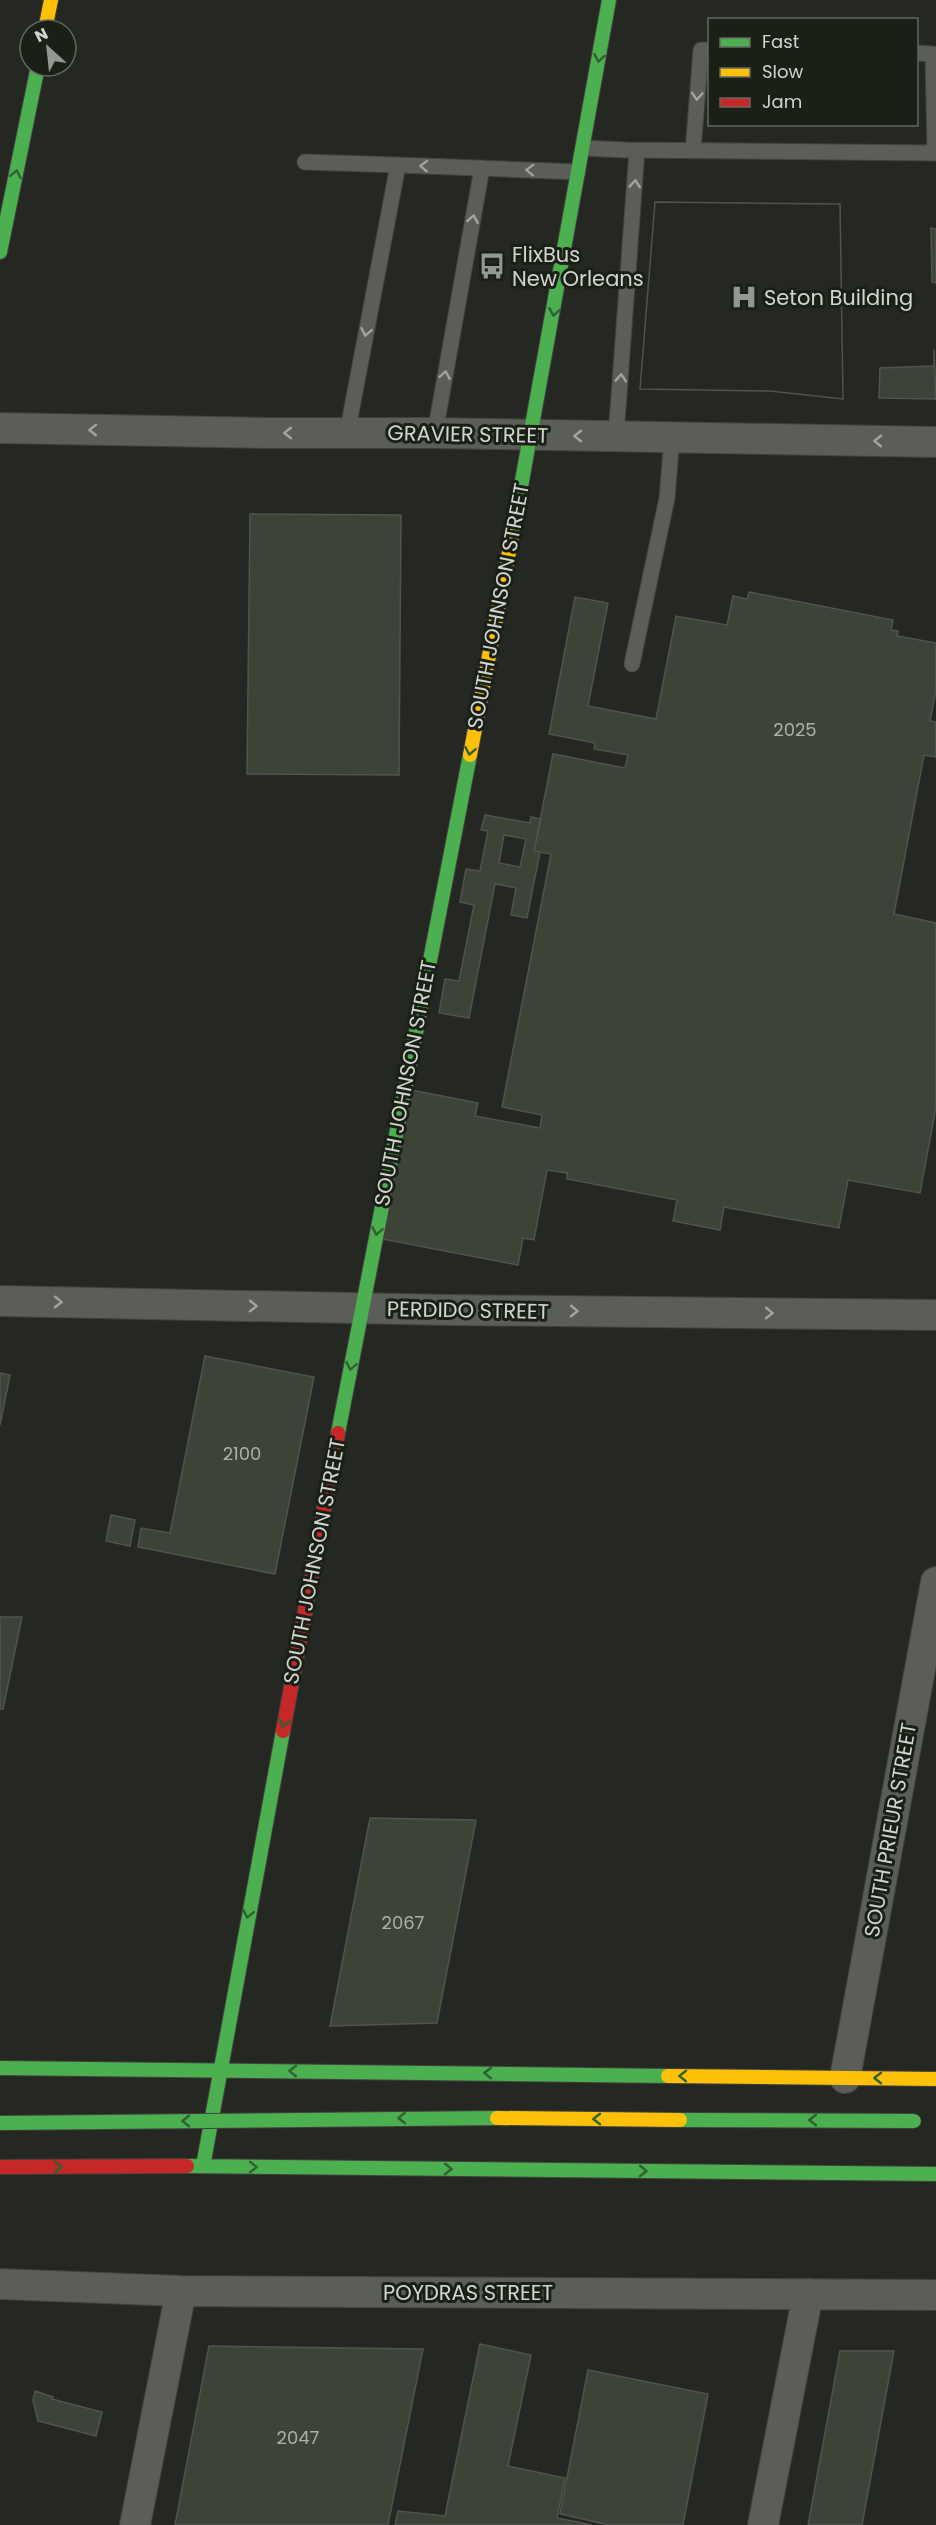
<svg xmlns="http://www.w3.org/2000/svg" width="936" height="2525" font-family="Poppins,sans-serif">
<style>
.building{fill:#3e4337;stroke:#51534f;stroke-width:1.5;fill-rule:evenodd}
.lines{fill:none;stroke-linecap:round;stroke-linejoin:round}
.lane-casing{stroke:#41433f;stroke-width:17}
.street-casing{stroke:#41433f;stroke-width:32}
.fast-casing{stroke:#41433f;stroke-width:16}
.slow-casing{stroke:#41433f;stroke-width:16}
.jam-casing{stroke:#41433f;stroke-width:16}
.lane{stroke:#5b5d58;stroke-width:15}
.street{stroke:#5b5d58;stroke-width:30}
.fast{stroke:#4caf50;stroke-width:14}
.slow{stroke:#ffc107;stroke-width:14}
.jam{stroke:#c62828;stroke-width:14}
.fast-bridge-casing{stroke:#41433f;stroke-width:16;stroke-linecap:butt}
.slow-bridge-casing{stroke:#41433f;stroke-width:16;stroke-linecap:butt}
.fast-bridge{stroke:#4caf50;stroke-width:14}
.slow-bridge{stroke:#ffc107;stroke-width:14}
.oneway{stroke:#316031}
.oneway2{stroke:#a2a59f}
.labels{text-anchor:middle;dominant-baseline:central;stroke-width:6;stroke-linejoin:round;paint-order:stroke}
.number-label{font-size:18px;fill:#adb0a9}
.poi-label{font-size:21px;fill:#d2d5cf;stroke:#1b2017;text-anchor:start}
.street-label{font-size:21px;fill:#d2d5cf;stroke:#1b2017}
</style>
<rect width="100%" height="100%" fill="#252822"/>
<path class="building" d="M655,202L840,204L843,399L770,391L640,389Z
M655,202L840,204L843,399L770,391L640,389Z
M931,228L936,229V283L932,282Z
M934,349L936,399L879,398L880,368L934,366Z
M250,514L401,515L399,775L247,774Z
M749,592L893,620L891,630L898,631L897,636L936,643V690L930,721L936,722V757L924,755L894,914L936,923V1107L920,1193L848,1180L839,1228L724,1207L720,1230L673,1221L677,1200L567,1179V1173L547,1170L534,1240L523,1238L518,1265L382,1239L411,1090L478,1103L475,1116L540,1128L542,1115L502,1107L551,854L534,851L553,754L625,768L628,755L594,749L595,743L549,734L575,597L608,603L588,706L656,719L676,616L727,625L733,596L747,599Z
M485,815L530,823L531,817L541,819L534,851L540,852L527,918L511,915L516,888L495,884L469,1018L439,1013L445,979L459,981L474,905L460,902L466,869L480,871L488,831L481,830ZM504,835L526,839L520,867L499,863Z
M205,1356L314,1377L275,1574L138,1547L141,1528L170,1533Z
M0,1373L10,1375L0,1425Z
M111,1515L135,1520L130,1546L106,1541Z
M0,1617H22L3,1709H0Z
M370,1818L476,1820L437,2023L330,2026Z
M480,2344L531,2355L508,2466L565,2478L557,2518L592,2525H395L398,2511L445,2516Z
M209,2346L423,2349L388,2525H175Z
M840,2351H894L862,2525H808Z
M588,2370L708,2394L683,2525H609L560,2514Z
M35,2391L53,2397L52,2399L102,2412L96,2436L38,2421L33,2400Z"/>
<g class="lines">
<g class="lane-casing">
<path id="lane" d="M583,148L626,150L935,153L933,54L916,53
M693,151L701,50H710
M305,162L398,165
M435,433L482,168
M347,434L398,165L578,172
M616,436L637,150
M632,664L667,498L672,438"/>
</g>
<g class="street-casing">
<path id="street" d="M0,428L270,433H435L936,442
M0,1301L449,1310L936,1315
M845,2078L936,1582
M0,2284L181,2291L936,2295
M135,2525L181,2291
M763,2525L808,2294"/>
</g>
<g class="fast-casing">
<path id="fast" d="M0,252L38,66
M512,536L609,0
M338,1433L470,755
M0,2068L668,2076
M187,2166L936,2174
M203,2166L283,1731"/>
</g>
<g class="slow-casing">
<path id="slow" d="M45,30L51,0
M470,755L512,536
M668,2076L936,2079"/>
</g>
<g class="jam-casing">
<path id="jam" d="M283,1731L338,1433
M0,2167L187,2166"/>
</g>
<use href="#lane" class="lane"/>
<use href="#street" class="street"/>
<use href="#fast" class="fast"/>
<use href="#slow" class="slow"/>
<use href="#jam" class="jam"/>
<g class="fast-bridge-casing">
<path id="fast-bridge" d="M680,2120L914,2121
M0,2123L497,2118"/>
</g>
<g class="slow-bridge-casing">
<path id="slow-bridge" d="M497,2118L680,2120"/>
</g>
<use href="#fast-bridge" class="fast-bridge"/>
<use href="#slow-bridge" class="slow-bridge"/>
</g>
<defs><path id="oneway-chevron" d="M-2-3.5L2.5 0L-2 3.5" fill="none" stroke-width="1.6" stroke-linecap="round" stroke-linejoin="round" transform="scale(1.5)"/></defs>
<g class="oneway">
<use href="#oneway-chevron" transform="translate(599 58) rotate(100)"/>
<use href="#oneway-chevron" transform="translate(16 174) rotate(-79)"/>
<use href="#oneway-chevron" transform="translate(554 312) rotate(100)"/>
<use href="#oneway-chevron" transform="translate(470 751) rotate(101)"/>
<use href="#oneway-chevron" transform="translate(377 1231) rotate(101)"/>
<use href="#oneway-chevron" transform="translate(351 1366) rotate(101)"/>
<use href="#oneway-chevron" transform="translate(284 1723) rotate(101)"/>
<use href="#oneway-chevron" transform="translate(248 1914) rotate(101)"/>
<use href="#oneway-chevron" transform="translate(293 2071) rotate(-179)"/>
<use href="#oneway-chevron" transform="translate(488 2073) rotate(-179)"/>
<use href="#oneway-chevron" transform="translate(683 2076) rotate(-179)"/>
<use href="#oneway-chevron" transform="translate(878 2078) rotate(-180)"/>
<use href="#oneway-chevron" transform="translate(402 2118) rotate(179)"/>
<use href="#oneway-chevron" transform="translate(597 2119) rotate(-180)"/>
<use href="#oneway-chevron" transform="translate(813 2120) rotate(-180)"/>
<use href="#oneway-chevron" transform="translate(186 2121) rotate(179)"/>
<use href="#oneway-chevron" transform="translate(58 2167)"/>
<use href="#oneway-chevron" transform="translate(253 2167) rotate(1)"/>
<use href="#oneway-chevron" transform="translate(448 2169) rotate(1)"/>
<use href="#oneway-chevron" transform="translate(643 2171) rotate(1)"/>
</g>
<g class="oneway2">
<use href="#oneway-chevron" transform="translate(697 96) rotate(94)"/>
<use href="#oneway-chevron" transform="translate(424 166) rotate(-178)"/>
<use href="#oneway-chevron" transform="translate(530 170) rotate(-178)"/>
<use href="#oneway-chevron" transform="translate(635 184) rotate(-86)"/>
<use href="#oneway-chevron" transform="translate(473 219) rotate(-80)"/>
<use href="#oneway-chevron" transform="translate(366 332) rotate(101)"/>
<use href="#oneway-chevron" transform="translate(445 375) rotate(-80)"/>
<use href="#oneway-chevron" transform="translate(621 378) rotate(-86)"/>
<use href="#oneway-chevron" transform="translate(93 430) rotate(-179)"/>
<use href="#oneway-chevron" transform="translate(288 433) rotate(-180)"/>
<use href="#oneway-chevron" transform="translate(578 436) rotate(-179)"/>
<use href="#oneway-chevron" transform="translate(878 441) rotate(-179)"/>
<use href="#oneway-chevron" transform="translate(58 1302) rotate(1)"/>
<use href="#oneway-chevron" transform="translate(253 1306) rotate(1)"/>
<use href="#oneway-chevron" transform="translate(574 1311) rotate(1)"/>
<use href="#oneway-chevron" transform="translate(769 1313) rotate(1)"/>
</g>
<defs>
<g id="bus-bare" transform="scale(2.07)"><path d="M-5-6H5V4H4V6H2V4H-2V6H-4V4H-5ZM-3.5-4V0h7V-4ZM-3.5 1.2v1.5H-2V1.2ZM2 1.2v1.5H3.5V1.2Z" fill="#959892" stroke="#1b2017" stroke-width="2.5" paint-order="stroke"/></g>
<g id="hospital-bare" transform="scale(2.07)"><path d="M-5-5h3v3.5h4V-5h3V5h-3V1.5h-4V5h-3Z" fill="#959892" stroke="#1b2017" stroke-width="2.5" paint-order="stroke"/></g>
</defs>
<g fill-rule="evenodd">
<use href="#bus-bare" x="492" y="266"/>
<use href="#hospital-bare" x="744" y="297"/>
</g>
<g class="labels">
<g class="number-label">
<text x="795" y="729">2025</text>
<text x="242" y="1453">2100</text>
<text x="403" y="1922">2067</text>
<text x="298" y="2437">2047</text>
</g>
<g class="poi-label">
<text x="512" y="254">FlixBus<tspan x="512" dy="24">New Orleans</tspan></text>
<text x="764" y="297">Seton Building</text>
</g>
<g class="street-label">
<text transform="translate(468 434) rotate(1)">GRAVIER STREET</text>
<text transform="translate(498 606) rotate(-79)">SOUTH JOHNSON STREET</text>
<text transform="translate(405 1083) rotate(-79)">SOUTH JOHNSON STREET</text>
<text transform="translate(468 1310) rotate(1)">PERDIDO STREET</text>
<text transform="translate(314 1561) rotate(-79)">SOUTH JOHNSON STREET</text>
<text transform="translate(890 1830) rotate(-80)">SOUTH PRIEUR STREET</text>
<text x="468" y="2292">POYDRAS STREET</text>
</g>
</g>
<rect x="708" y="18" width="210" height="108" fill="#1b2017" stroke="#646861" stroke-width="1.5"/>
<rect x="720" y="38" width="30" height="9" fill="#4caf50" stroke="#646861" stroke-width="1.5"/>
<text x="762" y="48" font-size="18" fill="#d2d5cf">Fast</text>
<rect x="720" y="68" width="30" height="9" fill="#ffc107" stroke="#646861" stroke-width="1.5"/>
<text x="762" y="78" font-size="18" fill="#d2d5cf">Slow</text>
<rect x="720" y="98" width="30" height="9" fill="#c62828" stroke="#646861" stroke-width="1.5"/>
<text x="762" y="108" font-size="18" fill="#d2d5cf">Jam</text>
<g transform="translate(48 48) rotate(333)"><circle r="28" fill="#1b2017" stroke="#646861" stroke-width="1.5"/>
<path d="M0-4.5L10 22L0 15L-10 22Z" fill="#959892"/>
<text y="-9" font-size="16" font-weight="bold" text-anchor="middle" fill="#d2d5cf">N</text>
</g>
</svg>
